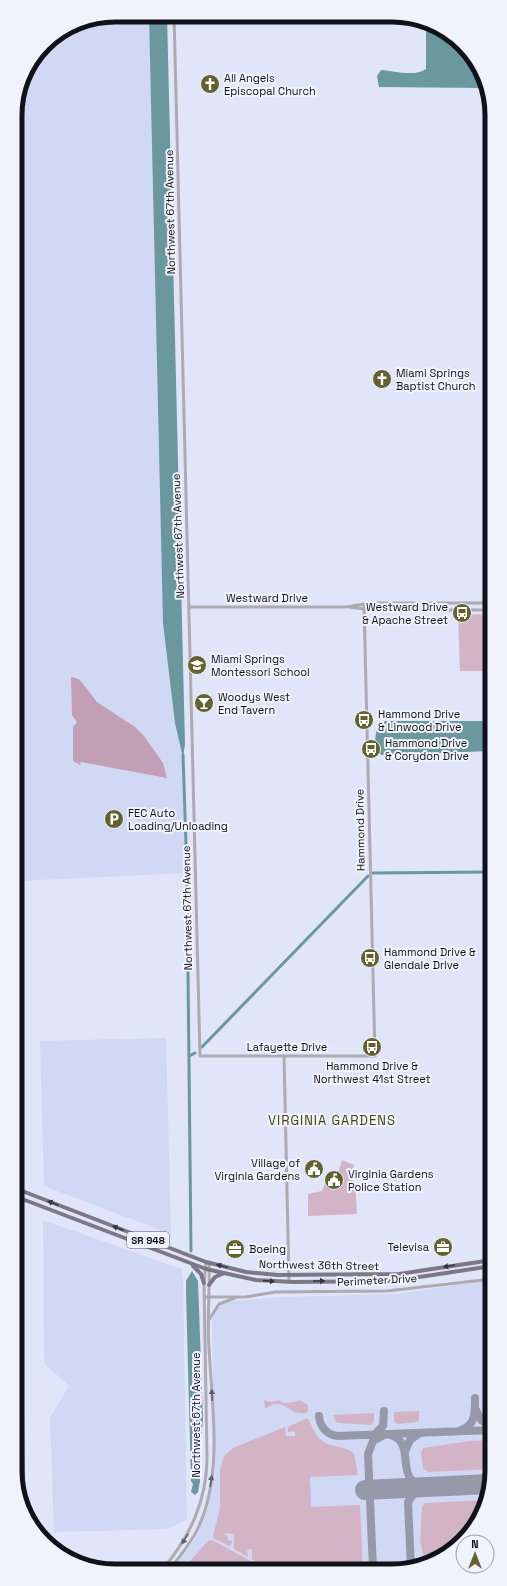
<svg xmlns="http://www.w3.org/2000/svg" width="507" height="1586" font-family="'Space Grotesk',sans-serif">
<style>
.built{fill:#d1d8f4}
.green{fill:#d3b4c7}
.forest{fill:#c29fb5}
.water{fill:#6a989e}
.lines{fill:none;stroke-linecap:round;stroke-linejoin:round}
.canal{stroke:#6a989e;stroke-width:3}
.taxiway{stroke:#9699a9;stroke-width:8}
.runway{stroke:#9699a9;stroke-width:20}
.tertiary{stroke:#aeaab2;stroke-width:3}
.primary{stroke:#7e7786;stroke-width:4}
.oneway{fill:#37353f}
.oneway2{fill:#605e66}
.labels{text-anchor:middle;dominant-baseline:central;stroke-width:4;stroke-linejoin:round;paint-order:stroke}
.shield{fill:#f1f3fc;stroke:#54565d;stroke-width:1}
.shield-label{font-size:10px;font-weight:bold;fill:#111219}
.poi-label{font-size:11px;fill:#111219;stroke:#f1f3fc;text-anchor:start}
.street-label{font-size:11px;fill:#111219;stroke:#f1f3fc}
.quarter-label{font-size:13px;letter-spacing:1px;fill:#454301;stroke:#f1f3fc}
.rim{fill:none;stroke:#111219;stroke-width:5}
</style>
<rect width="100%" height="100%" fill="#e0e5fa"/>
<path class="built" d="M115,15H150L187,873L21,881L16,637L15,108L25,71L49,40L77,22Z
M178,15L345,17V19H178Z
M166,1038L171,1234L44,1186L40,1041Z
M43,1220L181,1269L183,1279L187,1520L167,1529L54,1532L50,1418L69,1386L44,1363Z
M492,1281V1478L485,1509L467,1537L442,1558L412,1569H173L194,1540L205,1517L215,1473L212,1329V1319L217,1309L226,1302L234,1301L280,1297L398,1294L471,1283Z"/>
<path class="green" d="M491,614V692H488L487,691V671H460L458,615Z
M342,1160L354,1165L351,1179L355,1182L357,1214L308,1216V1194L322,1191L328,1176H337Z
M264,1400L271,1402L279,1400L284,1403L294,1402L300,1400L308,1405V1411L306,1413C286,1416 286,1394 265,1409Z
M419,1411V1421L417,1422L398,1424L394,1422V1412Z
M374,1413V1422L371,1425L339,1423L336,1422L333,1415Z
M307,1418C312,1423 313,1433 320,1439C329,1448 346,1445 354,1454L358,1475L310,1477L311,1507L360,1505L363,1569H265L252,1559V1549L247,1550L248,1557L234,1549V1534L225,1533V1536L227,1535L228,1540L232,1541V1544L229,1546L215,1539L213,1536L220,1508V1469L224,1456L233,1448L285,1427L286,1436H295V1431L288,1432V1427Z
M492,1440V1469L429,1472L423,1469L421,1453L423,1448L470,1441Z
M487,1500C481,1523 463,1546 442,1558C437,1561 430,1562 425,1564L420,1540L422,1507L425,1503Z
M212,1540L260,1566L262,1569H183L208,1541Z"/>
<path class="forest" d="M71,677L79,679L97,702L135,727L144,736L163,763L167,778L81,762L80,765L73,761V727L77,722L72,715Z"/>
<path class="water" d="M149,15H167L185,744L183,758L175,723L163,623Z
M377,17H412L422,23L382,21Z
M426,25L463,44L486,88L379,87L377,76L381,70C394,71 415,77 426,69Z
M385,721H491V751L382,755L377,752C374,742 374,726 385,721Z
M16,880L24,1327L17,1325Z
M192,1271L198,1281L203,1420L199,1454L200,1481L198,1492L195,1495L191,1492L193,1484L191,1481L186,1292V1281Z"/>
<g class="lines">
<path class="canal" d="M183,755L187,873
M373,873L491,872
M187,880L191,1251
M202,1047L368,876
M189,1056L195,1053
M21,1324L24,1504"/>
<path class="taxiway" d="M476,1410L481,1420L492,1428
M319,1416C320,1427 327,1435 338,1436L492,1430
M461,1430C476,1425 475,1412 475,1398
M374,1435L383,1426L384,1411
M405,1451L410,1440L420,1433
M373,1569L368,1454L373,1441L386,1434C422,1439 388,1484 429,1487
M411,1569L408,1502L415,1492L425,1487"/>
<path class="runway" d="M365,1490L490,1484"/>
<path class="tertiary" d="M174,15L200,1056H375L364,604
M189,607H346L371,603H491
M349,607L372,610H491
M284,1056L289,1281
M204,1297H245L276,1292L387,1291L492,1279
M209,1320L219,1304L235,1298
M163,1569C190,1536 207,1501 207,1457L204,1283L206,1262
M170,1569C181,1555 192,1542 199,1526C223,1473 212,1405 209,1348C207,1320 210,1291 209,1263"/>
<path class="primary" d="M17,1189L206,1262L246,1272L278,1275L399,1274L492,1260
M17,1197L206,1269L256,1280L293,1282L393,1281L492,1266
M193,1266L201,1274L204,1283
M209,1285L215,1277L222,1274"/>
</g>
<defs><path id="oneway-solid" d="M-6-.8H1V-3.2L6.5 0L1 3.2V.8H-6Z"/></defs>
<g class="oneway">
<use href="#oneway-solid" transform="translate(53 1203) rotate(-159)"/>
<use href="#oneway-solid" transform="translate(118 1228) rotate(-159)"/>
<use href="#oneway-solid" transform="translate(222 1266) rotate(-165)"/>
<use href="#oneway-solid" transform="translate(449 1266) rotate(170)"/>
<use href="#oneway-solid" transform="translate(269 1281) rotate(4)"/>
<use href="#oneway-solid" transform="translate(319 1281)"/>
</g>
<g class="oneway2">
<use href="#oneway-solid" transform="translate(212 1395) rotate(-92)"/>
<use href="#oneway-solid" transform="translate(211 1481) rotate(-82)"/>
<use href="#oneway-solid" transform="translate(185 1539) rotate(121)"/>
</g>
<defs>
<g id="church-disc" transform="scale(1)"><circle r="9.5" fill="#63622f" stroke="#f1f3fc"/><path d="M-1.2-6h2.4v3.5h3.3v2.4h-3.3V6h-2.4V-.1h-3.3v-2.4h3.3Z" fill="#fff"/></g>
<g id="bus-disc" transform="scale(1)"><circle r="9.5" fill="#63622f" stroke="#f1f3fc"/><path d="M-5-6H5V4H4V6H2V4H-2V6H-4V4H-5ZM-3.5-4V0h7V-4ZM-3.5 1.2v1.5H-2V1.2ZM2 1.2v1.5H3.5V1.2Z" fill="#fff"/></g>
<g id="school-disc" transform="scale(1)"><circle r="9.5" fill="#63622f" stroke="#f1f3fc"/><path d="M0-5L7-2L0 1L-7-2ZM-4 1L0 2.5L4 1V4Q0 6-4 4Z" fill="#fff"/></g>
<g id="bar-disc" transform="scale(1)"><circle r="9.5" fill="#63622f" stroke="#f1f3fc"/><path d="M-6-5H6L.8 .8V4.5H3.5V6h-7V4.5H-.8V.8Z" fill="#fff"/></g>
<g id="parking-disc" transform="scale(1)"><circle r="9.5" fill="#63622f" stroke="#f1f3fc"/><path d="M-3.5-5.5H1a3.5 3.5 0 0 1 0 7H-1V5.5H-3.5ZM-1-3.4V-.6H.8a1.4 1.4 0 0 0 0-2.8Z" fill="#fff"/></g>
<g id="civic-disc" transform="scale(1)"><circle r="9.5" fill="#63622f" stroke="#f1f3fc"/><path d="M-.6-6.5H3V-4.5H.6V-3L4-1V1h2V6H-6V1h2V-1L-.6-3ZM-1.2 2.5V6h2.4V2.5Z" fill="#fff"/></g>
<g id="office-disc" transform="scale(1)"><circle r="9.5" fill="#63622f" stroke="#f1f3fc"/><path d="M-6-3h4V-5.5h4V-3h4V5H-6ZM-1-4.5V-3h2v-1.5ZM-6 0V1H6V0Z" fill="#fff"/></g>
</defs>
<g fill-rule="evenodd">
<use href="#church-disc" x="210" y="84"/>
<use href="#church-disc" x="382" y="379"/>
<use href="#bus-disc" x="462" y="613"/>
<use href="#school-disc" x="197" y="665"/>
<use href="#bar-disc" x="204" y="703"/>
<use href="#bus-disc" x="364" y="720"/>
<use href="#bus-disc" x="371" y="749"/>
<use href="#parking-disc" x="114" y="819"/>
<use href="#bus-disc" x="370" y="958"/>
<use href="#bus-disc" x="372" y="1047"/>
<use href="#civic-disc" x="314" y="1169"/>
<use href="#civic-disc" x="334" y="1180"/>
<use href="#office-disc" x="443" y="1247"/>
<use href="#office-disc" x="235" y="1249"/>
</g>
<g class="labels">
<rect class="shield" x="127" y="1232" width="42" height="16" rx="3"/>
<g class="shield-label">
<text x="148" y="1240">SR 948</text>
</g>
<g class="poi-label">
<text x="224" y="78">All Angels<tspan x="224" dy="13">Episcopal Church</tspan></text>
<text x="396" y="373">Miami Springs<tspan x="396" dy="13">Baptist Church</tspan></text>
<text x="448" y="607" text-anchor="end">Westward Drive<tspan x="448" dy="13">&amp; Apache Street</tspan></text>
<text x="211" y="659">Miami Springs<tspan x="211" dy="13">Montessori School</tspan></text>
<text x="218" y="697">Woodys West<tspan x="218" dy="13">End Tavern</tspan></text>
<text x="378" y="714">Hammond Drive<tspan x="378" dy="13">&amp; Linwood Drive</tspan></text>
<text x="385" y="743">Hammond Drive<tspan x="385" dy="13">&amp; Corydon Drive</tspan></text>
<text x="128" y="813">FEC Auto<tspan x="128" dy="13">Loading/Unloading</tspan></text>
<text x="384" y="952">Hammond Drive &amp;<tspan x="384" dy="13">Glendale Drive</tspan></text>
<text x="372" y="1066" text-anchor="middle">Hammond Drive &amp;<tspan x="372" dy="13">Northwest 41st Street</tspan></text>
<text x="300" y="1163" text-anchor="end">Village of<tspan x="300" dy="13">Virginia Gardens</tspan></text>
<text x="348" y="1174">Virginia Gardens<tspan x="348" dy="13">Police Station</tspan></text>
<text x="429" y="1247" text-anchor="end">Televisa</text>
<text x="249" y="1249">Boeing</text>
</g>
<g class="street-label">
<text transform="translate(170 212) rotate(-91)">Northwest 67th Avenue</text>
<text transform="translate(178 536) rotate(-92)">Northwest 67th Avenue</text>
<text x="267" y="598">Westward Drive</text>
<text transform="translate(360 830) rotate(-91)">Hammond Drive</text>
<text transform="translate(187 908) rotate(-91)">Northwest 67th Avenue</text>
<text x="287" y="1047">Lafayette Drive</text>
<text transform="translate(319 1265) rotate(1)">Northwest 36th Street</text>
<text transform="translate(377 1280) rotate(-3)">Perimeter Drive</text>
<text transform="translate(196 1415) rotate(-90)">Northwest 67th Avenue</text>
</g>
<g class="quarter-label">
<text x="332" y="1120">VIRGINIA GARDENS</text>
</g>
</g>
<path d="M0 0H507V1586H0ZM115 22H392A93 93 0 0 1 485 115V1471A93 93 0 0 1 392 1564H115A93 93 0 0 1 22 1471V115A93 93 0 0 1 115 22Z" fill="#f1f3fc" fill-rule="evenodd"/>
<path class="rim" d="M115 22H392A93 93 0 0 1 485 115V1471A93 93 0 0 1 392 1564H115A93 93 0 0 1 22 1471V115A93 93 0 0 1 115 22Z"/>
<g transform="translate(475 1554)"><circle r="19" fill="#f1f3fc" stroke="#9799a1"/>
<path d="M0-3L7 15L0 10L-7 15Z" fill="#63622f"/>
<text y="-6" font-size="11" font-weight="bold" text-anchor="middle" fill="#111219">N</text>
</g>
</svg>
